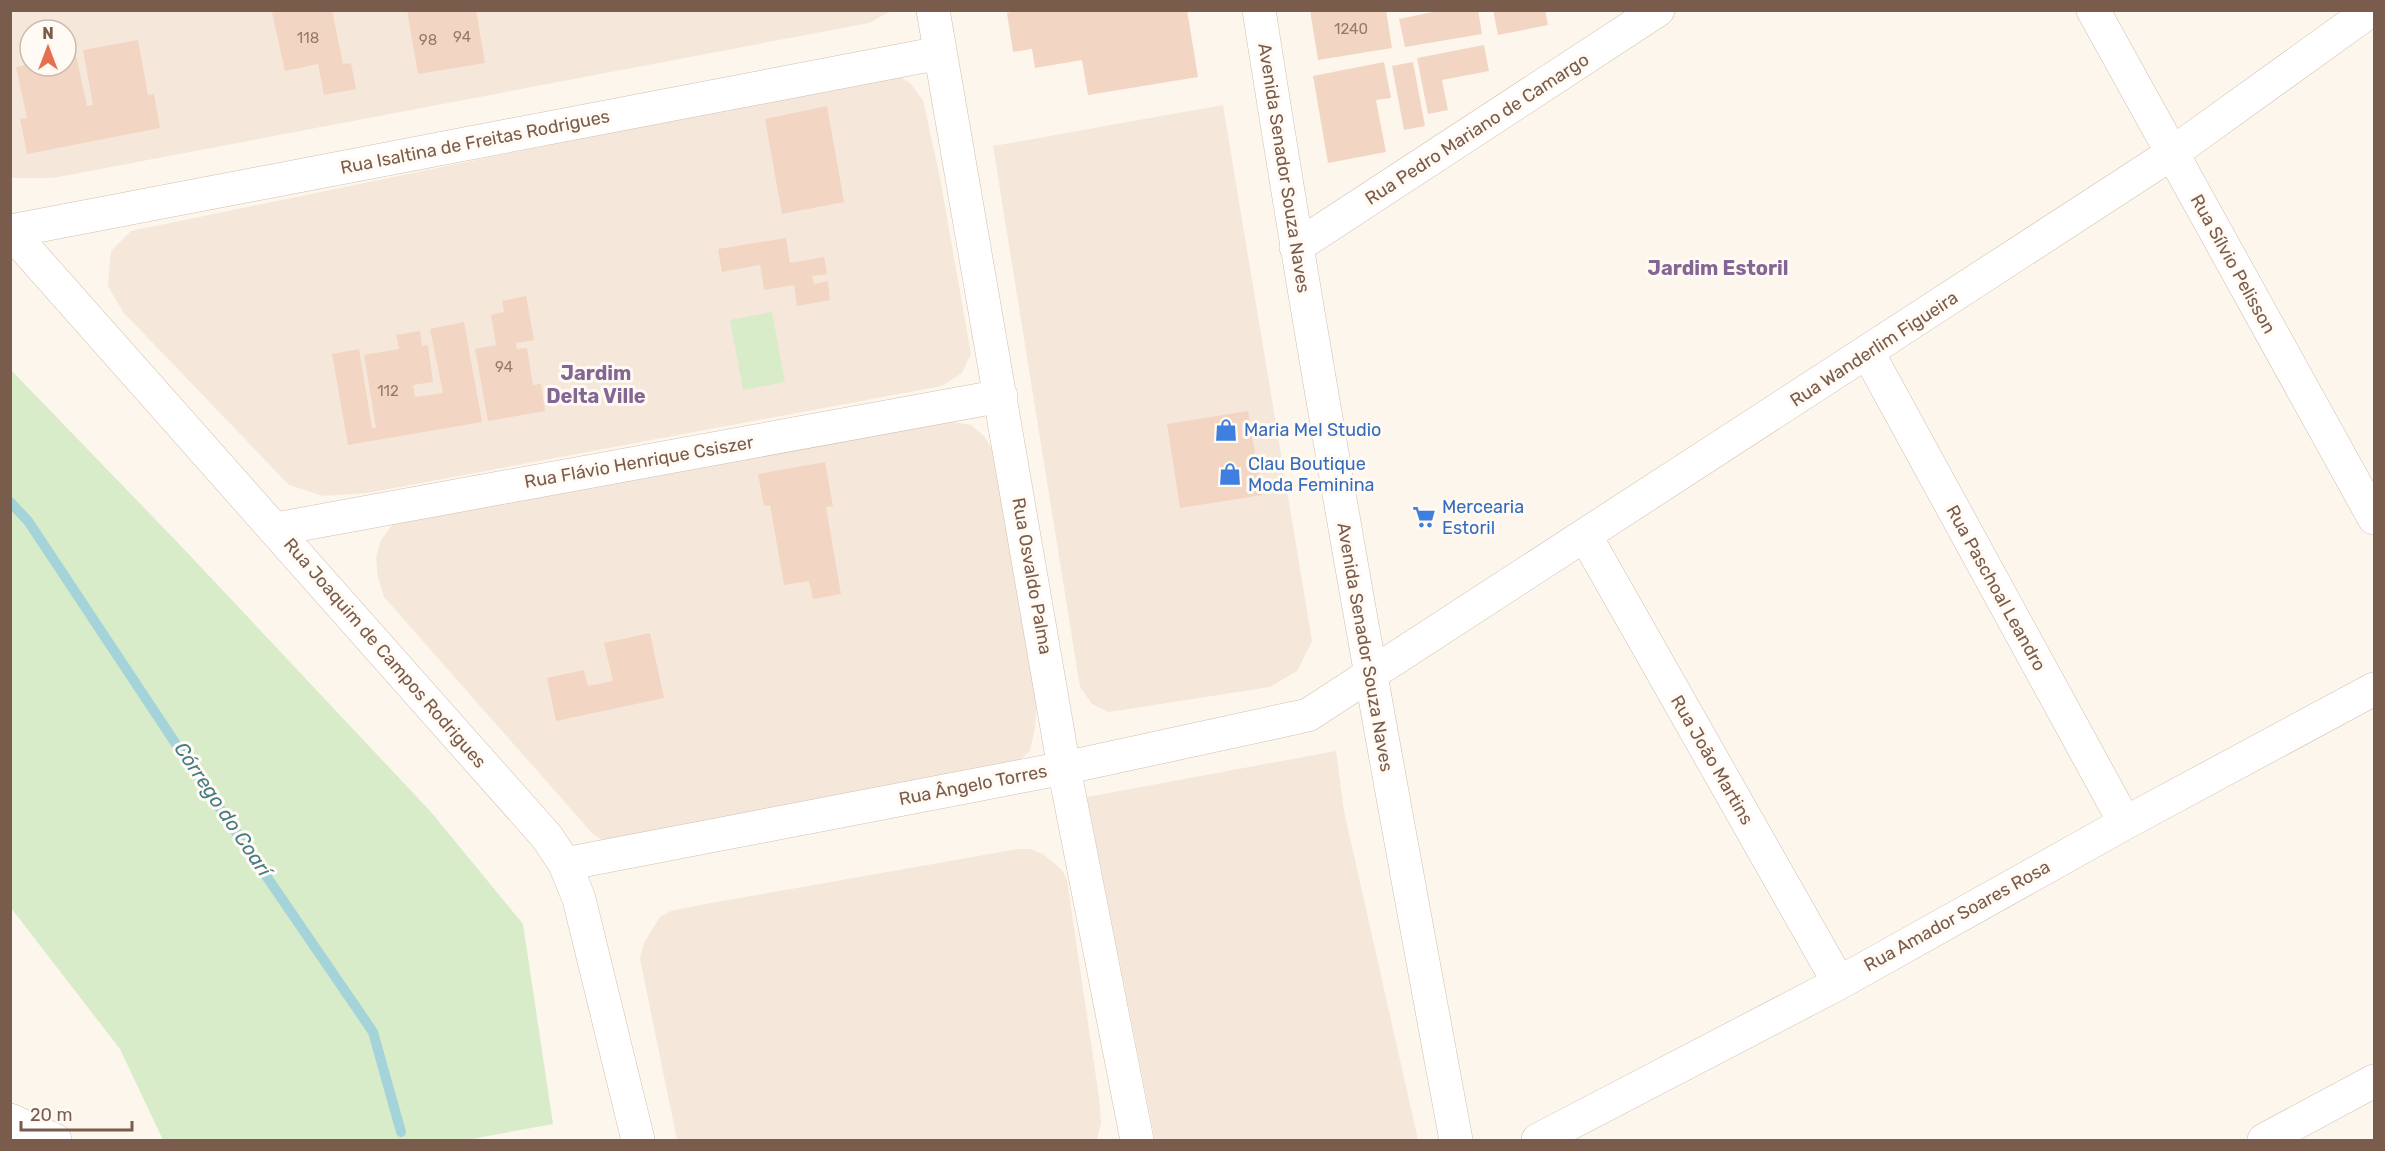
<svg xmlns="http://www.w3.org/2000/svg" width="2385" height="1151" font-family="Rubik,sans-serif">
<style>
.residential{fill:#f5e8da;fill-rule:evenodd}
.green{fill:#d8ecc9}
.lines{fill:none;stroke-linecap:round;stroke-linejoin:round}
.stream{stroke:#a5d3da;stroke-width:10}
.building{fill:#f3d5c3}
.minor-casing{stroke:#d1beb0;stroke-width:34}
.minor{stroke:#fff;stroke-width:33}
.labels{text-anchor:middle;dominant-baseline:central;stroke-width:6;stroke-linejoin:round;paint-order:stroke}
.number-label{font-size:15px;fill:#987a6a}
.street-label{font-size:18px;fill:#7a5c4d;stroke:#fffaf3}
.shop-label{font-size:18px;fill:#366cbe;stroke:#fffaf3;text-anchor:start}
.neighbourhood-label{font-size:20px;font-weight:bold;fill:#846695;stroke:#fffaf3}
.water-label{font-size:20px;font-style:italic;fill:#437c86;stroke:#fffaf3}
</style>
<rect width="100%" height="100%" fill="#fdf6ec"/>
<path class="residential" d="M11,11H891L869,23L53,178H11ZM30,30H66V66H30Z
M895,74L910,83L923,100L940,178L971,354L962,373L942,386L367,493L323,496L289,485L123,312L108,286L111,251L131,231Z
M1223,105L1312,641L1297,671L1270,687L1109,712L1092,704L1080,687L993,146Z
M943,420L971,425L984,436L995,454L1037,702L1035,728L1030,751L1015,764L604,841L592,833L384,597L378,577L376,558L381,540L393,524Z
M1336,751L1344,811L1418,1140H1155L1087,797Z
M1018,849H1030L1043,854L1062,870L1067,880L1099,1097L1101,1123L1097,1140H677L640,959L644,943L660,917L671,911L705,904Z"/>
<path class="green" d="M772,312L785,382L743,390L730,320Z
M11,370L181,546L431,812L523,924L553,1124L466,1140H163L120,1049L11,908Z"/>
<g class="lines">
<path class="stream" d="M10,502L28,521L176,744L373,1032L401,1132"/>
</g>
<path class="building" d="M285,10H332L343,64L351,63L356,89L324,95L318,64L285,71L272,13Z
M407,10H476L485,63L418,74Z
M1019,10H1187L1198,77L1088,95L1082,60L1035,68L1032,49L1013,52L1007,13Z
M1310,10H1386L1392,48L1318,60Z
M1442,10H1478L1482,34L1405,47L1399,19Z
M1493,10H1545L1548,25L1498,35Z
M138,40L148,95L154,94L160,128L27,154L20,119L27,118L16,67L30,64L66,66V57L76,55L87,106L93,105L83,50Z
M1484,45L1489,71L1442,80L1448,110L1428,114L1417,58Z
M1384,62L1391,98L1376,100L1386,152L1328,163L1313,76Z
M1413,62L1425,126L1404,130L1392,66Z
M827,106L844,202L782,214L765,119Z
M786,238L790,263L824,257L827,274L812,276L814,284L828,281L830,300L797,306L794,285L764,290L760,265L722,272L718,249Z
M526,296L534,340L516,343L517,349L527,348L533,385L541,384L545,411L488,421L475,349L496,345L491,315L504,312L502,301Z
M464,322L482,422L348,445L332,354L359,349L372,428H376L364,355L399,349L396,335L420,331L422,346L428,345L433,382L413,385L415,397L443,393L430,329Z
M1248,411L1262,495L1180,508L1167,424Z
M825,462L833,506L826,507L841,594L813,599L809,581L784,585L770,505L764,506L758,474Z
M650,633L664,698L556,721L547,678L584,670L588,686L613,681L604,643Z"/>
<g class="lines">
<g class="minor-casing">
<path id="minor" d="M933,10L1064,768L1137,1140
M1259,10C1318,388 1386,764 1456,1140
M2093,10L2374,518
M10,231L547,837L565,864L579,899L638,1140
M11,231L940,53
M1296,247L1658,10
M1868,353L2125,823
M276,529L1001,396
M1586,537L1839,983
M565,864L1064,768L1308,715L2171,154L2371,10
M10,1120L55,1140
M1538,1140L1839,983L2125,823L2374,689
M2264,1140L2374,1081"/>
</g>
<use href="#minor" class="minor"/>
</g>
<defs>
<g id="shop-bare" transform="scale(1.8)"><path d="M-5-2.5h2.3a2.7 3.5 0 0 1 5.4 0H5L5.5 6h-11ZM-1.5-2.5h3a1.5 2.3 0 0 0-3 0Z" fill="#3f7fe0" stroke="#fffaf3" stroke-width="2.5" paint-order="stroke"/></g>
<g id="supermarket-bare" transform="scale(1.8)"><path d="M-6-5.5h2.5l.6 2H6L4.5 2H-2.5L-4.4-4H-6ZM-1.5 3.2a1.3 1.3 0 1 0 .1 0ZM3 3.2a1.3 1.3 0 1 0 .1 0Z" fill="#3f7fe0" stroke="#fffaf3" stroke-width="2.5" paint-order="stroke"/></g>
</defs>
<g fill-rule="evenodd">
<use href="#shop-bare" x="1226" y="430"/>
<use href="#shop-bare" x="1230" y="474"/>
<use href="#supermarket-bare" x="1424" y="517"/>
</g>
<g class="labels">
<g class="number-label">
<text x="1351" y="29">1240</text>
<text x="462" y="37">94</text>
<text x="308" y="38">118</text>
<text x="428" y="40">98</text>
<text x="504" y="367">94</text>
<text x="388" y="391">112</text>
</g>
<g class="street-label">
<text transform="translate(1477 129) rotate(-33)">Rua Pedro Mariano de Camargo</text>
<text transform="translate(475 142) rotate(-11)">Rua Isaltina de Freitas Rodrigues</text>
<text transform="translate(1284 168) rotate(81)">Avenida Senador Souza Naves</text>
<text transform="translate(2233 264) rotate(61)">Rua Sílvio Pelisson</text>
<text transform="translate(1874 349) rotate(-33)">Rua Wanderlim Figueira</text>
<text transform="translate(639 462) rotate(-10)">Rua Flávio Henrique Csiszer</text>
<text transform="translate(1032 576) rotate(80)">Rua Osvaldo Palma</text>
<text transform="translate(1996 588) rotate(61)">Rua Paschoal Leandro</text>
<text transform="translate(1365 647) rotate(80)">Avenida Senador Souza Naves</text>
<text transform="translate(385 653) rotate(49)">Rua Joaquim de Campos Rodrigues</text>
<text transform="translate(1712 760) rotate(60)">Rua João Martins</text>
<text transform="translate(973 785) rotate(-11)">Rua Ângelo Torres</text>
<text transform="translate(1957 916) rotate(-29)">Rua Amador Soares Rosa</text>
</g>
<g class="shop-label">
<text x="1244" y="430">Maria Mel Studio</text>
<text x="1248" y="464">Clau Boutique<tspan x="1248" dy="21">Moda Feminina</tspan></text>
<text x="1442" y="507">Mercearia<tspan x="1442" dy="21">Estoril</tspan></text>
</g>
<g class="neighbourhood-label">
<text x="1718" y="268">Jardim Estoril</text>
<text x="596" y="373">Jardim<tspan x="596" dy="23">Delta Ville</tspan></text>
</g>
<g class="water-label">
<text transform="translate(223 809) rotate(56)">Córrego do Coarí</text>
</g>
</g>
<rect width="2385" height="1151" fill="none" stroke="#7a5c4d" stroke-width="24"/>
<g transform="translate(48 48)"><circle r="28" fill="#fffaf3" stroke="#cabbb1" stroke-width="1.5"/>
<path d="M0-4.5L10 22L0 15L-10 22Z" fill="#e76f51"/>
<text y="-9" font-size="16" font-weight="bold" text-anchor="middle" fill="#7a5c4d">N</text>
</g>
<path d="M21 1121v9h111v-9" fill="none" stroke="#7a5c4d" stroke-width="3"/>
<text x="30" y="1121" font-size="18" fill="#7a5c4d" stroke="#fffaf3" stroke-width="4.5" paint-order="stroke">20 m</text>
</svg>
